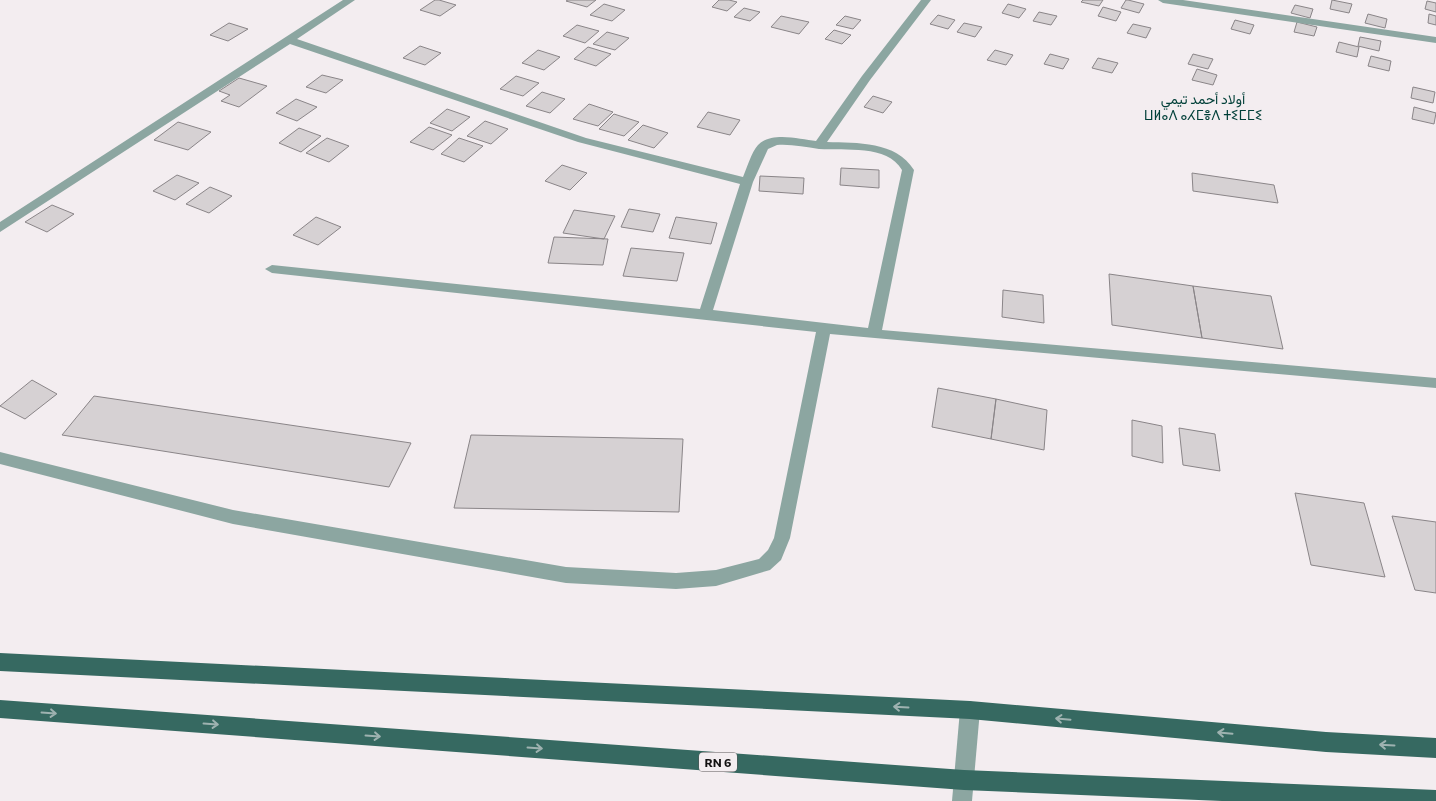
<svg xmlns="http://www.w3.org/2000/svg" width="1436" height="801" font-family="Commissioner,Vazirmatn,'Noto Sans Tifinagh',sans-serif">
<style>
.building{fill:#d6d1d3;stroke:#8a8588}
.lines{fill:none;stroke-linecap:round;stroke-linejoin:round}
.minor{fill:#8ca6a1;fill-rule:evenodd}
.tertiary{fill:#8ca6a1;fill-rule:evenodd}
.primary{fill:#366961;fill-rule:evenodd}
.oneway{stroke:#9eb2b0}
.labels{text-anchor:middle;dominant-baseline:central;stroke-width:4.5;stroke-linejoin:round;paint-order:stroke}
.shield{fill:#f3edf0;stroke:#565354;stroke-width:1}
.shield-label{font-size:12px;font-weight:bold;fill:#121111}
.far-quarter-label{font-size:14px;fill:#003f38;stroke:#f3edf0}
</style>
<rect width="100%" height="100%" fill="#f3edf0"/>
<path class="building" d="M435,0H439L456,5L440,16L420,10Z
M568,0H596L587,7L566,1Z
M719,0H729L737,2L727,11L712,7Z
M1083,0H1103L1099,6L1081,2Z
M1126,0H1128L1144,4L1139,13L1121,8Z
M1332,0L1352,4L1349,13L1330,9Z
M1427,1L1436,3V12L1425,9Z
M604,4L625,10L612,21L590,15Z
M1008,4L1026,9L1019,18L1002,13Z
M1295,5L1313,9L1310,18L1291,13Z
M1103,7L1121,12L1116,21L1098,16Z
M744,8L760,12L750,21L734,17Z
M1039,12L1057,16L1051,25L1033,21Z
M1368,14L1387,19L1385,28L1365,23Z
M1429,14L1436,16V25L1428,23Z
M938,15L955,20L948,29L930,24Z
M781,16L809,22L799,34L771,27Z
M845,16L861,20L853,29L836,25Z
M1235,20L1254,25L1250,34L1231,29Z
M1297,22L1317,27L1314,36L1294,32Z
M229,23L248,29L228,41L210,35Z
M964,23L982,27L975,37L957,32Z
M1133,24L1151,28L1146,38L1127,33Z
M577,25L599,31L585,43L563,36Z
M834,30L851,35L842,44L825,39Z
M607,32L629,38L615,50L593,44Z
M1360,37L1381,41L1379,51L1358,46Z
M1339,42L1359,47L1357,57L1336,52Z
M420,46L441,53L425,65L403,58Z
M588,47L611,54L596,66L574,59Z
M538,50L560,57L544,70L522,63Z
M995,50L1013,55L1006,65L987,60Z
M1050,54L1069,59L1063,69L1044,64Z
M1193,54L1213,59L1208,69L1188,64Z
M1371,56L1391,61L1389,71L1368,66Z
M1098,58L1118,63L1112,73L1092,68Z
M1197,69L1217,75L1213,85L1192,80Z
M322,75L343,80L326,93L306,87Z
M516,76L539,83L523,96L500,89Z
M239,78L267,86L239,107L221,101L230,95L219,91Z
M1413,87L1435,92L1433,103L1411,98Z
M542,92L565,99L550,113L526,106Z
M873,96L892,102L883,113L864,107Z
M296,99L317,107L297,121L276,113Z
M589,104L613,112L598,126L573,119Z
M1414,107L1436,113L1434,124L1412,119Z
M447,109L470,117L452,131L430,123Z
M708,112L740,120L730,135L697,127Z
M614,114L639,122L624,136L599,129Z
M485,121L508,129L491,144L467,136Z
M178,122L211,132L188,150L154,140Z
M643,125L668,133L654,148L628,140Z
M429,127L452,135L433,150L410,142Z
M299,128L321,136L301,152L279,143Z
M327,138L349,146L329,162L306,153Z
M459,138L483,146L464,162L441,154Z
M562,165L587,173L570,190L545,181Z
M841,168L879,170V188L840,185Z
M1192,173L1274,185L1278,203L1193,191Z
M177,175L199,183L175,200L153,191Z
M760,176L804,178L803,194L759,191Z
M210,187L232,196L209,213L186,204Z
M52,205L74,214L47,232L25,222Z
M629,209L660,214L653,232L621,227Z
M574,210L615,216L604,239L563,233Z
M316,217L341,227L318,245L293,235Z
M676,217L717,223L711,244L669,238Z
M554,237L608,239L603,265L548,263Z
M631,248L684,253L677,281L623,276Z
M1109,274L1193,286L1202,338L1112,325Z
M1193,286L1271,296L1283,349L1202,338Z
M1003,290L1043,295L1044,323L1002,317Z
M32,380L57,394L25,419L0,406Z
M938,388L996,399L991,439L932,427Z
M94,396L411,443L389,487L62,435Z
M996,399L1047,410L1044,450L991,439Z
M1132,420L1162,426L1163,463L1132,456Z
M1179,428L1215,434L1220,471L1183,465Z
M471,435L683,439L679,512L454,508Z
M1295,493L1364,503L1385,577L1311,565Z
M1392,516L1436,522V593L1415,590Z"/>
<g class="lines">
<path class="minor" d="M343,0H355L297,39L586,138L743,177C747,168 751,153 758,145C771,131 800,139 816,141L862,76L921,0H931L870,80L827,142C857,143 896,141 914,170L882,330L1436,378V388L830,334L790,538L781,560L770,570L716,586L676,589L566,583L233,524L0,464V452L233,510L566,567L676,573L716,570L759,559L768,550L774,538L816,332L272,273L265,269L272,265L700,309L740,184L578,142L290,44L0,232V222ZM777,145C791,144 805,147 819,149C845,151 887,144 902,170L868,328L713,310L753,182L768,149Z
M1158,0H1183L1436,37V43L1163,3Z"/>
<path class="tertiary" d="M970,701L977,704L980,710L972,801H952L960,710L963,704Z"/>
<path class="primary" d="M0,653L970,701L1326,732L1436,738V758L1326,752L970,719L0,671Z
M0,700L964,770L1436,790V801H1222L964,790L0,718Z"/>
</g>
<defs><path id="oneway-shaft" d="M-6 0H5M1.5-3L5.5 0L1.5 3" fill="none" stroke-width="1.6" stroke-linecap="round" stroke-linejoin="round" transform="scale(1.25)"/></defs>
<g class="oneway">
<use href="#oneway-shaft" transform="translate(901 707) rotate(-177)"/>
<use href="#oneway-shaft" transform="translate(49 713) rotate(4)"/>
<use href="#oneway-shaft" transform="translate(1063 719) rotate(-175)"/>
<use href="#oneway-shaft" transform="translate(211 724) rotate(4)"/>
<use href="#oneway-shaft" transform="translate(1225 733) rotate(-175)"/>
<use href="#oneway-shaft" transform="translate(373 736) rotate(4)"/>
<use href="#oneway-shaft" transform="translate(1387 745) rotate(-177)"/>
<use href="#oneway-shaft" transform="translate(535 748) rotate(4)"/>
</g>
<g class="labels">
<rect class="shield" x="699" y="752.5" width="38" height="19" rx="4"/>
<g class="shield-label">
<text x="718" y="762">RN 6</text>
</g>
<g class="far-quarter-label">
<text x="1203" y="98">أولاد أحمد تيمي<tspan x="1203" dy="16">ⵡⵍⴰⴷ ⴰⵃⵎⴻⴷ ⵜⵉⵎⵎⵉ</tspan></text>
</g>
</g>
</svg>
